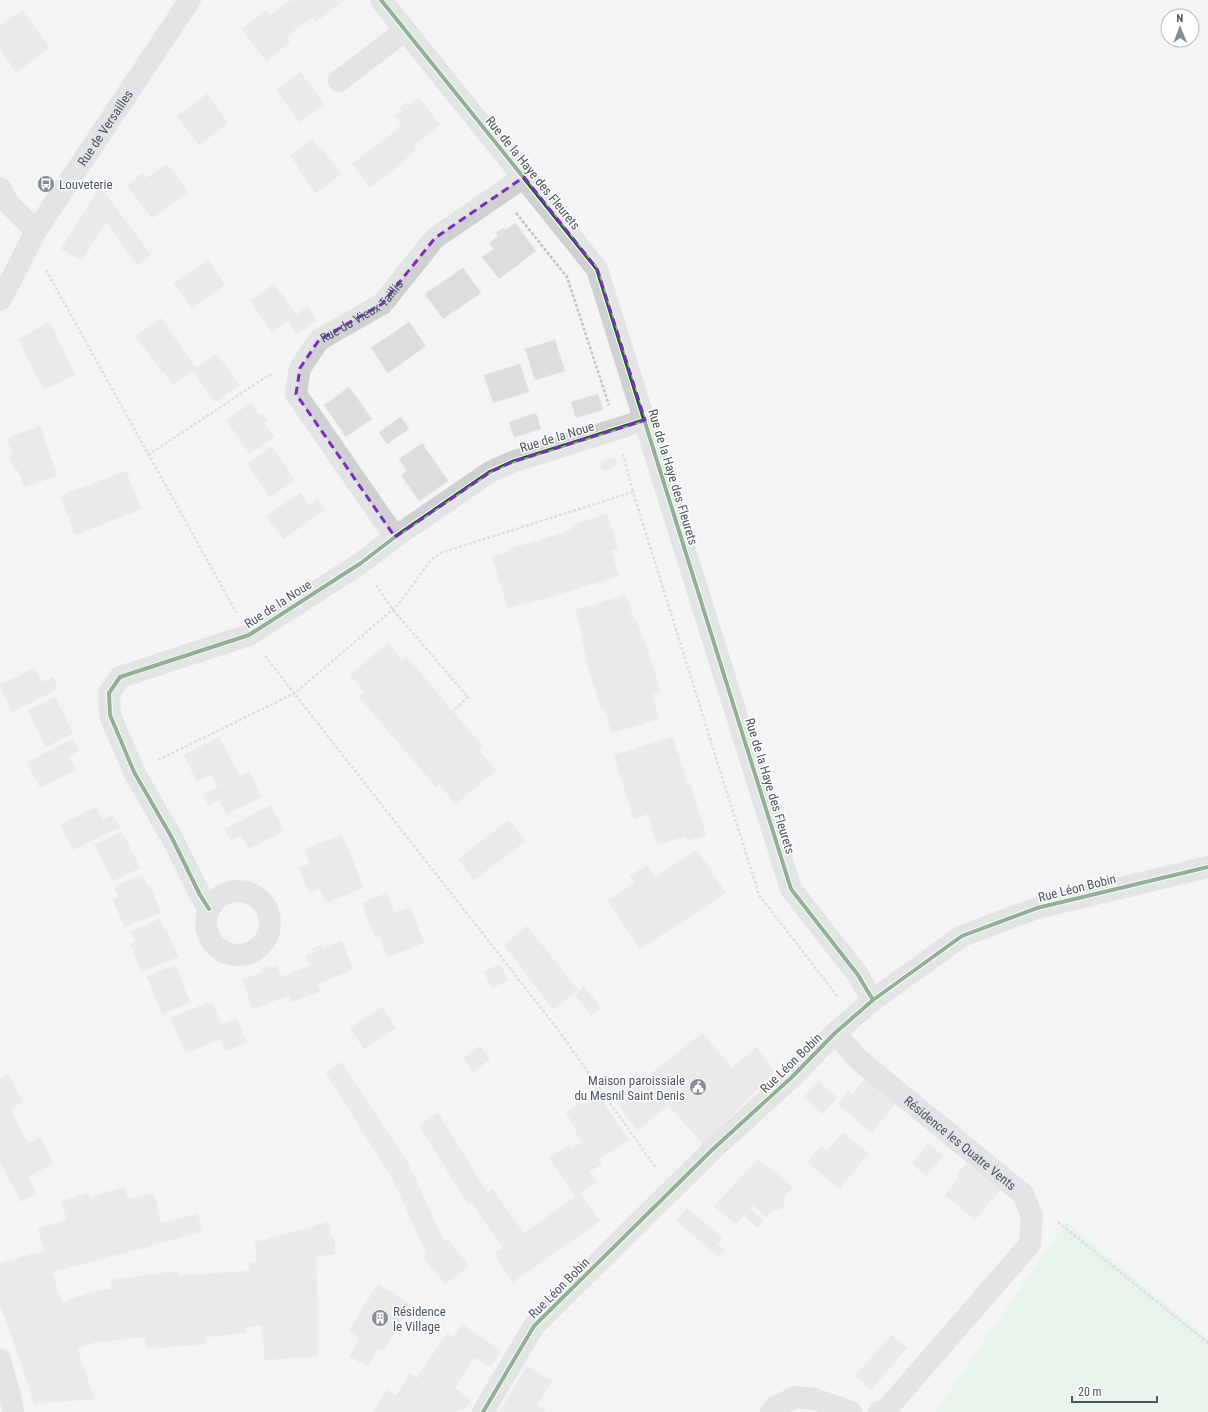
<svg xmlns="http://www.w3.org/2000/svg" width="1208" height="1412" font-family="'Roboto Condensed',sans-serif">
<style>
.green{fill:#d9f2e3}
.building{fill:#ddddde;stroke:#e5e6e7}
.lines{fill:none;stroke-linecap:round;stroke-linejoin:round}
.path{stroke:#bcc7c4;stroke-width:2.5;stroke-dasharray:3 2;stroke-linecap:butt}
.street{stroke:#ced0d2;stroke-width:22}
.secondary{stroke:#ced0d4;stroke-width:22}
.cycleway-casing{stroke:#fff;stroke-width:6}
.cycleway{stroke:#1b5e20;stroke-width:4}
.marked{fill:none;stroke:#7b2cbf;stroke-width:3;stroke-dasharray:8 5;stroke-linejoin:round}
.labels{text-anchor:middle;dominant-baseline:central;stroke-width:3;stroke-linejoin:round;paint-order:stroke}
.street-label{font-size:13px;fill:#4a5661;stroke:#fff}
.poi-label{font-size:13px;fill:#4a5661;stroke:#fff;text-anchor:start}
</style>
<rect width="100%" height="100%" fill="#f4f4f4"/>
<path class="green" d="M1066,1222L1208,1339V1412H935Z"/>
<path class="building" d="M290,0H293L295,2L298,0L344,1L315,22L312,18L297,28L281,7Z
M281,7L297,28L287,37L290,42L266,61L242,29L266,10L270,16Z
M22,10L50,48L16,72L0,49V26Z
M300,72L324,104L300,122L276,90Z
M207,94L228,123L199,145L177,116Z
M419,98L440,125L413,146L416,150L406,158L389,136L402,126L395,116Z
M407,102L409,105L402,111L400,108Z
M389,136L407,159L370,188L352,164Z
M312,139L320,150L322,149L341,174L316,193L297,168L299,167L290,156Z
M167,164L188,192L168,207L146,178Z
M142,173L168,207L152,218L127,186Z
M100,187L151,255L137,265L106,222L82,261L61,249Z
M515,223L536,251L499,279L482,257L494,249L489,243Z
M503,228L506,230L499,236L496,233Z
M208,260L225,285L192,308L174,283Z
M463,268L481,293L443,319L425,294Z
M274,284L296,315L308,306L317,320L297,334L288,321L272,332L250,301Z
M161,318L188,357L162,373L136,336Z
M50,322L75,375L44,390L18,339Z
M409,322L426,346L388,373L371,348Z
M555,340L565,371L535,380L525,349Z
M217,354L240,385L215,402L193,371L173,385L165,373L188,357L196,368Z
M520,364L529,392L493,403L484,375Z
M349,387L372,419L346,437L324,405Z
M598,394L603,410L576,418L571,402Z
M251,403L274,437L250,454L226,420Z
M536,413L541,429L514,437L509,422Z
M263,414L268,421L265,423L260,416Z
M401,417L409,429L387,444L379,432Z
M40,426L57,476L24,487L18,470L15,471L10,456L13,455L7,438Z
M422,443L448,481L419,501L401,475L407,471L399,459Z
M272,446L295,480L270,497L247,463Z
M615,457L617,466L602,471L600,461Z
M126,471L141,509L75,535L60,496Z
M300,493L308,506L318,499L325,510L283,539L266,516Z
M607,514L618,549L611,551L619,576L527,604V602L508,608L492,556L511,551L510,549L572,530L571,525Z
M626,595L634,619L636,618L644,642H645L661,692L652,695L659,719L612,733L605,710L602,711L586,661L588,660L581,636L583,635L575,610Z
M388,643L402,661L407,657L483,747L479,751L496,770L456,804L439,784L436,787L359,697L365,692L350,675Z
M35,668L42,682L53,677L58,689L12,712L0,685Z
M55,697L73,733L46,747L28,710Z
M219,737L239,776L217,786L212,774L197,782L184,755Z
M673,737L687,784H690L706,835L688,840L686,836L657,845L648,814L634,819L614,755Z
M73,739L79,751L68,756L76,770L40,788L27,762Z
M249,771L262,797L226,814L219,801L209,806L203,794Z
M271,805L284,831L248,849L241,835L231,840L225,829Z
M96,807L103,820L113,815L120,827L73,850L60,825Z
M509,820L526,841L474,880L458,859Z
M122,831L140,868L113,881L95,845Z
M342,835L353,861L304,880L299,868L310,864L305,849Z
M697,850L726,893L640,949L608,901L635,883L630,876L647,865L655,877Z
M353,861L363,888L326,903L320,889L309,893L304,880Z
M143,875L147,886L150,885L161,913L124,927L113,899L118,898L114,886Z
M387,893L394,913L410,907L424,943L387,957L374,922L369,923L362,903Z
M160,919L164,931L167,930L178,957L141,972L130,944L135,942L131,931Z
M374,922L379,936L375,937L369,923Z
M527,926L578,990L553,1009L504,945Z
M342,941L353,970L317,984L320,992L306,997L296,971L310,966L306,955Z
M321,945L323,948L313,952L312,949Z
M500,964L508,980L492,988L484,972Z
M176,965L190,1003L162,1014L147,976Z
M269,966L270,969L262,972L261,969Z
M277,966L281,977L296,971L306,997L291,1002L289,995L253,1009L242,980Z
M584,986L601,1008L591,1016L575,995Z
M212,1002L221,1024L217,1026L209,1004Z
M208,1003L217,1026L237,1018L247,1043L225,1051L221,1039L185,1053L171,1017Z
M382,1007L396,1028L364,1049L350,1028Z
M702,1033L723,1057L731,1069L756,1047L774,1072L704,1145L668,1105L637,1131L617,1101Z
M480,1046L488,1056L471,1069L463,1058Z
M488,1056L490,1059L473,1072L471,1069Z
M341,1062L392,1139L375,1151L326,1073Z
M8,1074L22,1102L10,1109L28,1143L0,1158V1079Z
M866,1078L896,1103L871,1133L838,1104L849,1091L852,1094Z
M819,1081L837,1098L823,1114L804,1097Z
M597,1092L611,1113L578,1136L575,1131L577,1130L566,1113Z
M438,1113L487,1192L468,1204L419,1125Z
M611,1113L629,1140L586,1168L597,1182L580,1193L566,1172L586,1158L576,1146L582,1142L578,1136Z
M843,1132L869,1154L839,1189L808,1162L821,1146L827,1151Z
M40,1137L54,1163L28,1177L15,1150Z
M393,1139L410,1167L444,1241L427,1254L394,1182L375,1151Z
M928,1143L943,1156L926,1176L912,1163Z
M569,1145L571,1149L576,1146L586,1158L566,1172L580,1193L576,1197L549,1158Z
M15,1150L36,1193L21,1202L0,1162V1158Z
M598,1159L602,1164L589,1172L586,1168Z
M758,1159L775,1172L767,1180L772,1184L753,1205L733,1186Z
M967,1163L1000,1190L975,1220L945,1195L959,1178L956,1175Z
M775,1172L793,1187L784,1197V1206L780,1209L773,1210L766,1217L753,1205L772,1184L767,1180Z
M733,1186L753,1205L736,1224L714,1206Z
M124,1187L142,1248L0,1286V1263L102,1235L91,1197Z
M492,1189L524,1233L580,1193L600,1221L512,1283L495,1253L503,1248L471,1202Z
M89,1193L102,1235L45,1251L38,1229L67,1220L61,1201Z
M154,1193L165,1242L142,1248L128,1199Z
M687,1208L722,1238L711,1251L676,1220Z
M750,1209L764,1221L757,1228L744,1215Z
M197,1213L202,1232L198,1233L195,1214Z
M195,1214L198,1233L165,1242L161,1223Z
M329,1222L330,1236H334L335,1254L316,1256L318,1356L265,1360L262,1325L246,1327V1333L206,1337V1344L147,1349L145,1337L96,1342L77,1348L89,1383L66,1385L63,1376L29,1387L9,1329L16,1327L13,1319L6,1322L0,1305V1297L55,1282L62,1302L92,1292L112,1289L111,1280L178,1271V1276L250,1271L249,1263L257,1262L255,1242Z
M448,1239L469,1266L445,1284L423,1257Z
M718,1244L725,1250L719,1257L711,1251Z
M52,1272L55,1282L0,1297V1286Z
M378,1284L412,1305L383,1351L378,1348L367,1366L349,1356L358,1342L356,1341L358,1336L349,1330Z
M13,1319L16,1327L9,1329L6,1322Z
M462,1324L501,1351L491,1367L474,1357L455,1388L471,1400L464,1411L417,1377L447,1334L453,1338Z
M892,1335L907,1348L871,1390L855,1376Z
M527,1366L552,1381L537,1405L547,1412H499Z
M410,1373L460,1408L457,1412H373L387,1390L396,1396Z
M63,1376L66,1385L89,1383L94,1399L34,1404L29,1387Z"/>
<g class="lines">
<path class="path" d="M516,213L567,277L609,405
M46,270L236,612
M623,454L633,492
M148,455L269,375H274
M376,585L393,610L468,697L453,711
M265,656L556,1027L656,1168
M158,760L295,693L398,605L430,561L440,553L633,492L759,895L838,997
M1058,1222L1208,1343"/>
<g class="street">
<path d="M381,0L597,269L791,889L858,975L873,1000"/>
<path d="M339,81L404,31"/>
<path d="M0,188L9,204L36,231"/>
<path id="s1" d="M395,537L296,394L300,368L319,340L382,304L435,238L524,177"/>
<circle cx="238" cy="923" r="32"/>
<path d="M209,909L200,895L172,838L134,772L110,715L109,693L120,677L249,635L361,563L395,537L490,472L512,462L645,420"/>
<path id="s2" d="M835,1033L859,1060L1023,1194L1032,1217L1030,1244L886,1410L879,1412"/>
<path d="M771,1412L775,1407L796,1397L815,1399L851,1412"/>
</g>
<g class="secondary">
<path id="s3" d="M0,300L7,288L36,231L190,0"/>
<path d="M0,1360L11,1400L13,1412"/>
<path d="M483,1412L534,1326L712,1150L792,1077L835,1033L873,1000L962,936L1037,908L1208,867"/>
</g>
<g class="cycleway-casing">
<path id="cycleway" d="M381,0L597,269L791,889L858,975L873,1000
M209,909L200,895L172,838L134,772L110,715L109,693L120,677L249,635L361,563L395,537L490,472L512,462L645,420
M483,1412L534,1326L712,1150L792,1077L835,1033L873,1000L962,936L1037,908L1208,867"/>
</g>
<use href="#cycleway" class="cycleway"/>
</g>
<path d="M0 0H1208V1412H0ZM524,177L597,269L645,420L512,462L490,472L395,537L296,394L300,368L319,340L382,304L435,238Z" fill="#f4f4f4" fill-opacity=".55" fill-rule="evenodd"/>
<path class="marked" d="M524,177L597,269L645,420L512,462L490,472L395,537L296,394L300,368L319,340L382,304L435,238Z"/>
<defs>
<g id="bus-disc" transform="scale(0.9)"><circle r="9.5" fill="#868d94" stroke="#fff"/><path d="M-5-6H5V4H4V6H2V4H-2V6H-4V4H-5ZM-3.5-4V0h7V-4ZM-3.5 1.2v1.5H-2V1.2ZM2 1.2v1.5H3.5V1.2Z" fill="#fff"/></g>
<g id="civic-disc" transform="scale(0.9)"><circle r="9.5" fill="#868d94" stroke="#fff"/><path d="M-.6-6.5H3V-4.5H.6V-3L4-1V1h2V6H-6V1h2V-1L-.6-3ZM-1.2 2.5V6h2.4V2.5Z" fill="#fff"/></g>
<g id="building-disc" transform="scale(0.9)"><circle r="9.5" fill="#868d94" stroke="#fff"/><path d="M-4-6H4V6H1V3H-1V6H-4ZM-2.5-4.3h1.7v1.8h-1.7ZM.8-4.3h1.7v1.8H.8ZM-2.5-1h1.7V.8h-1.7ZM.8-1h1.7V.8H.8Z" fill="#fff"/></g>
</defs>
<g fill-rule="evenodd">
<use href="#bus-disc" x="46" y="184"/>
<use href="#civic-disc" x="698" y="1087"/>
<use href="#building-disc" x="380" y="1318"/>
</g>
<g class="labels">
<g class="street-label">
<text stroke="none"><textPath href="#s3" startOffset="202">Rue de Versailles</textPath></text>
<text transform="translate(533 173) rotate(51)">Rue de la Haye des Fleurets</text>
<text stroke="none"><textPath href="#s1" startOffset="286">Rue du Vieux Taillis</textPath></text>
<text transform="translate(557 437) rotate(-17)">Rue de la Noue</text>
<text transform="translate(673 477) rotate(73)">Rue de la Haye des Fleurets</text>
<text transform="translate(278 604) rotate(-33)">Rue de la Noue</text>
<text transform="translate(770 786) rotate(73)">Rue de la Haye des Fleurets</text>
<text transform="translate(1077 888) rotate(-14)">Rue Léon Bobin</text>
<text transform="translate(791 1063) rotate(-44)">Rue Léon Bobin</text>
<text stroke="none"><textPath href="#s2" startOffset="167">Résidence les Quatre Vents</textPath></text>
<text transform="translate(559 1288) rotate(-45)">Rue Léon Bobin</text>
</g>
<g class="poi-label">
<text x="59" y="184">Louveterie</text>
<text x="685" y="1080" text-anchor="end">Maison paroissiale<tspan x="685" dy="15">du Mesnil Saint Denis</tspan></text>
<text x="393" y="1311">Résidence<tspan x="393" dy="15">le Village</tspan></text>
</g>
</g>
<g transform="translate(1180 28) rotate(359)"><circle r="19" fill="#ffffff" stroke="#b7bbc0"/>
<path d="M0-3L7 15L0 10L-7 15Z" fill="#868d94"/>
<text y="-6" font-size="11" font-weight="bold" text-anchor="middle" fill="#4a5661">N</text>
</g>
<path d="M1072 1396v6h85v-6" fill="none" stroke="#4a5661" stroke-width="2"/>
<text x="1078" y="1396" font-size="12" fill="#4a5661" stroke="#ffffff" stroke-width="3" paint-order="stroke">20 m</text>
</svg>
